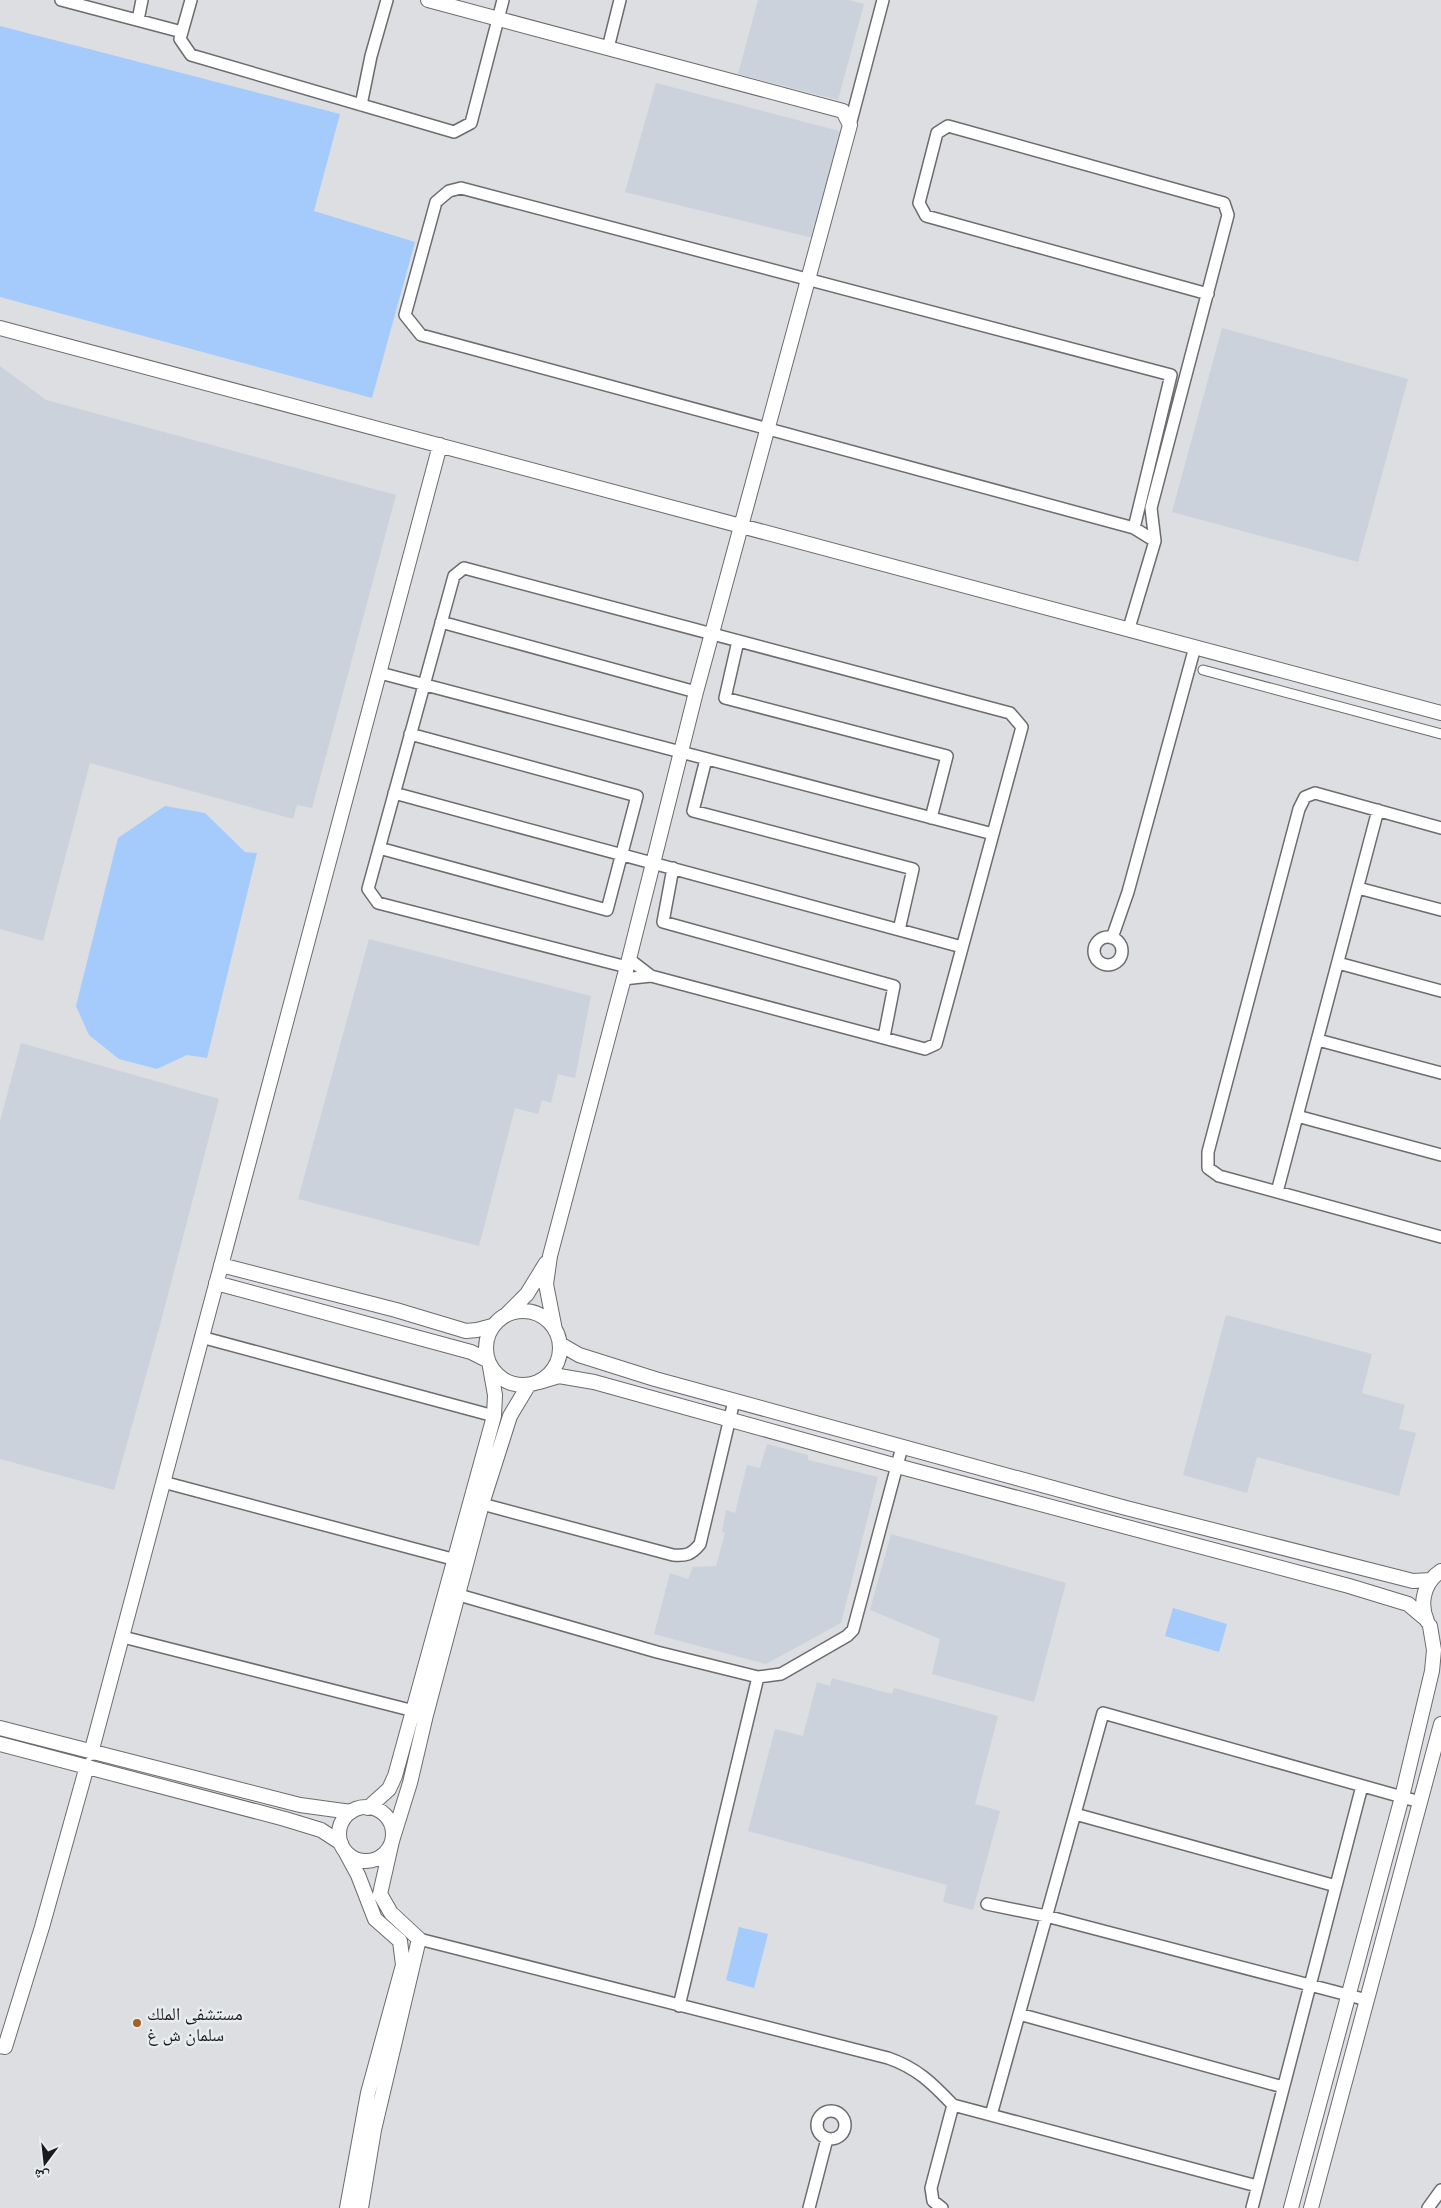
<svg xmlns="http://www.w3.org/2000/svg" width="1441" height="2208" font-family="'Space Grotesk','Noto Naskh Arabic',sans-serif">
<style>
.built{fill:#cbd2db}
.green{fill:#a4cbfb}
.lines{fill:none;stroke-linecap:round;stroke-linejoin:round}
.pedestrian-casing{stroke:#6b6c6f;stroke-width:11}
.minor-casing{stroke:#6b6c6f;stroke-width:14}
.tertiary-casing{stroke:#6b6c6f;stroke-width:16}
.pedestrian{stroke:#fff;stroke-width:9}
.minor{stroke:#fff;stroke-width:11}
.tertiary{stroke:#fff;stroke-width:14}
.poi-dot{fill:#9f6424;stroke:#e9ecee;stroke-width:2}
.labels{text-anchor:middle;dominant-baseline:central;stroke-width:5;stroke-linejoin:round;paint-order:stroke}
.poi-label{font-size:18px;fill:#1a1b1c;stroke:#e9ecee;text-anchor:start}
</style>
<rect width="100%" height="100%" fill="#dcdee1"/>
<path class="built" d="M758,0H848L864,4L838,100L738,74Z
M656,83L843,132L813,238L625,192Z
M1222,328L1408,379L1358,562L1172,512Z
M0,366L46,400L396,495L312,808L297,805L293,819L90,763L43,941L0,929Z
M369,939L591,996L575,1078L558,1074L551,1103L542,1100L538,1114L515,1108L479,1246L298,1199Z
M21,1043L219,1099L160,1325L114,1490L0,1459V1121Z
M1226,1315L1372,1354L1362,1393L1405,1405L1399,1429L1416,1433L1399,1496L1257,1457L1247,1493L1183,1475Z
M767,1444L808,1455V1460L878,1477L841,1623L766,1664L654,1634L670,1573L688,1579L693,1567L716,1566L725,1533L722,1532L726,1510L735,1513L747,1465L760,1468Z
M891,1534L1066,1583L1034,1702L932,1674L940,1639L870,1610Z
M832,1678L892,1694L894,1688L998,1716L975,1804L1000,1811L973,1910L943,1902L947,1885L748,1831L775,1729L803,1736L817,1682L830,1686Z"/>
<path class="green" d="M0,26L340,114L314,211L415,242L372,398L0,297Z
M165,806L205,813L245,852L257,853L207,1058L187,1055L157,1069L119,1059L89,1035L76,1006L118,838Z
M1173,1608L1227,1624L1219,1652L1165,1636Z
M739,1927L768,1934L754,1988L726,1980Z"/>
<g class="lines">
<g class="pedestrian-casing">
<path id="pedestrian" d="M1203,670L1441,734"/>
</g>
<g class="minor-casing">
<path id="minor" d="M61,0L182,32
M191,0L180,39L191,55L454,132L471,123L503,0
M138,20L142,0
M608,48L620,0
M361,105L371,56L387,0
M850,125L883,0
M1134,528L1171,375L461,188L449,191L436,202L405,315L421,335L1134,528L1155,541
M441,622L696,692
M1129,628L1155,541L1151,508L1228,215L1224,203L948,126L937,133L919,203L926,216L1208,294
M738,641L725,698L947,756L931,818
M380,673L993,834
M706,759L693,811L913,869L899,930
M394,793L962,947
M1441,828L1315,793L1305,797L1299,809L1208,1152V1168L1219,1176L1441,1237
M379,848L607,910L637,796L410,734
M673,868L663,922L894,986L884,1037
M1358,888L1441,910
M1094 951a14 14 0 1 1 28 0a14 14 0 1 1-28 0Z
M1112,938L1128,892L1195,647
M629,959L651,976
M1338,963L1441,991
M623,979L651,976L925,1049L936,1044L1022,727L1010,713L464,568L454,576L368,889L378,903L627,967
M1318,1040L1441,1073
M1297,1116L1441,1155
M1277,1192L1378,810
M201,1337L494,1416
M163,1482L456,1560
M482,1504L673,1555C686,1556 691,1555 700,1544L734,1401
M459,1595L657,1652L758,1677L781,1674L847,1636L853,1630L902,1447
M123,1637L414,1711
M1075,1814L1336,1886
M987,1904L1046,1916L1367,2000
M419,1939L888,2058C917,2068 932,2083 953,2105L931,2188L933,2201L942,2208
M679,2006L758,1677
M1019,2014L1283,2087
M953,2105L1257,2186
M817 2125a14 14 0 1 1 28 0a14 14 0 1 1-28 0Z
M991,2115L1103,1713L1420,1802
M809,2208L827,2139
M1252,2208L1362,1786
M1428,2208L1441,2190"/>
</g>
<g class="tertiary-casing">
<path id="tertiary" d="M428,0L843,111L850,125L696,692L629,959L550,1256L546,1284L555,1330
M0,328L1441,713
M221,1265L396,1310L466,1331L477,1330L492,1326
M216,1283L471,1352L487,1360
M486 1348a37 37 0 1 1 74 0a37 37 0 1 1-74 0Z
M506,1315L527,1294L546,1263
M560,1344L579,1355L655,1379L1126,1508L1413,1581L1431,1580
M539,1382L559,1376L594,1382L897,1466L1349,1586L1408,1604L1426,1619
M1427,1621C1419,1603 1424,1582 1441,1571
M0,1728L300,1805L351,1812
M0,1744L285,1819L321,1830L341,1843
M91,1753L440,445
M339 1834a27 27 0 1 1 54 0a27 27 0 1 1-54 0Z
M368,1808L389,1789L395,1776L494,1416L495,1395L490,1367
M345,1851L358,1875L375,1919L400,1941L403,1965L368,2093L347,2208
M0,2046L5,2047L42,1927L87,1766
M361,2208L374,2130L419,1939L391,1913L380,1894L392,1841L410,1783L426,1715L482,1504L510,1416L528,1386
M1291,2208L1402,1797L1432,1671L1434,1650L1430,1626
M1311,2208L1441,1724"/>
</g>
<use href="#pedestrian" class="pedestrian"/>
<use href="#minor" class="minor"/>
<use href="#tertiary" class="tertiary"/>
</g>
<circle class="poi-dot" cx="137" cy="2023" r="5"/>
<g class="labels">
<g class="poi-label">
<text x="147" y="2013">مستشفى الملك<tspan x="147" dy="21">سلمان ش غ</tspan></text>
</g>
</g>
<g transform="translate(45 2163) rotate(195)" stroke="#e9ecee" stroke-width="4" paint-order="stroke">
<path d="M0-4L9 19L0 12L-9 19Z" fill="#1a1b1c"/>
<text y="-8" font-size="14" font-weight="bold" text-anchor="middle" fill="#1a1b1c">ش</text>
</g>
</svg>
